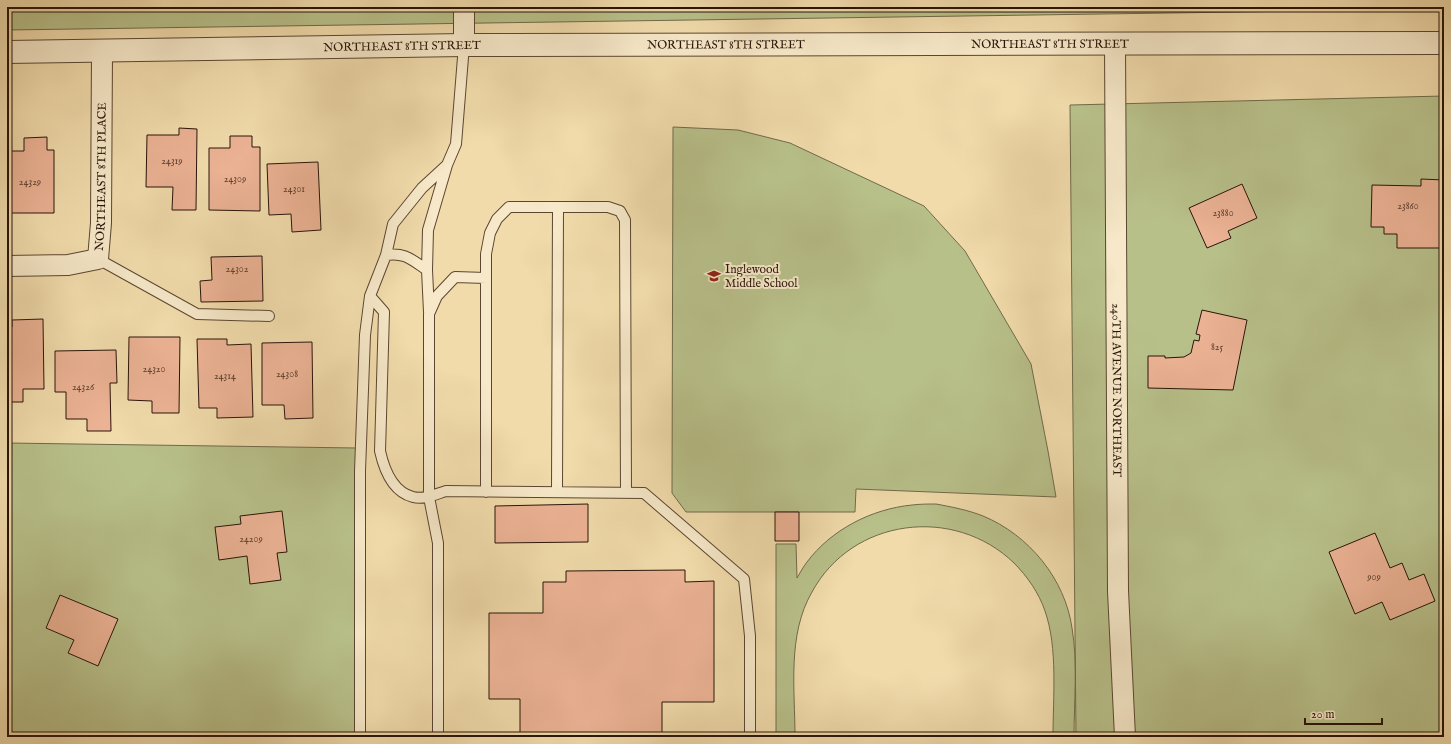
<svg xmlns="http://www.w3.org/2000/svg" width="1451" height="744" font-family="'IM FELL English',serif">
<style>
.green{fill:#b8c08a;stroke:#706a4a}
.building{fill:#ebb294;stroke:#291409}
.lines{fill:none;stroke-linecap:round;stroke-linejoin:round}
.service-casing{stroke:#5b4632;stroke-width:12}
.minor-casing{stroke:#5b4632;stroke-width:22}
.tertiary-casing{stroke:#5b4632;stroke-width:24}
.service{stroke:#f6e8c8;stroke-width:10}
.minor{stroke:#f6e8c8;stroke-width:20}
.tertiary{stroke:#f6e8c8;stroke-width:22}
.labels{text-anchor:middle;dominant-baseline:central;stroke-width:4;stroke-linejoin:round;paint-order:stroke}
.number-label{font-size:10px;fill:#5a3c2c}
.street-label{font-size:12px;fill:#291409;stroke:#f6e8c8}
.poi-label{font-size:12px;fill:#291409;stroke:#f6e8c8;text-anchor:start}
</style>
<rect width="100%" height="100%" fill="#f1dbab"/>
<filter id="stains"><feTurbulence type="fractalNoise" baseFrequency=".005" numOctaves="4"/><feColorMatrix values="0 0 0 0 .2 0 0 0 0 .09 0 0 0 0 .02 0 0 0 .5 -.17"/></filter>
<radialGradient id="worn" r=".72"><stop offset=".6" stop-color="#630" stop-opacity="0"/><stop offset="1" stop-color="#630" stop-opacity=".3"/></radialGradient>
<path class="green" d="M7,7H1444V9L7,30Z
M1444,96V737H1076L1070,105Z
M673,127L738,130L790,143L924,206L965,251L1031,364L1048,451L1056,497L856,489L855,512H686L672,493Z
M7,443L357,448V737H7Z
M936,504C952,507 968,510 983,516C1029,535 1065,579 1072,628C1078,663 1074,701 1074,737H1053C1053,697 1058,648 1045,611C1039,593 1027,576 1014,563C954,505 852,518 812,592C787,635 795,689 795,737H776V544H796L797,578C800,573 803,567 807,562C831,530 871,509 912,505C920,504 928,504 936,504Z"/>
<path class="building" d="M179,128L197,129L196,210H172L173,187H146L147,135H179Z
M230,136H252V147H260V211L209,210V148H230Z
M47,137V150H54V213H7V151H24V138Z
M318,162L321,230L292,232L291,214L269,215L267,164Z
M1421,179L1444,180V248H1397V234H1384V227H1371L1372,185L1421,186Z
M1242,184L1257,218L1228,231L1231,238L1207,248L1189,208Z
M262,256L263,301L201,302L200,281L212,280L211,257Z
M1202,310L1247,320L1233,390L1148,388V356H1165V358L1184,357L1191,353L1194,340L1199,341L1200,335L1196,334Z
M43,319L44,389H23V402H7V327H12V320Z
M129,337H180L179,413H152V401L128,400Z
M197,339H227V345L251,344L253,417L217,418V408H199Z
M312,342L313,418L285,419L284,405H262V343Z
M116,350L117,383H110L111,431H87V419H66V392H55V351Z
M588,504V542L495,543V506Z
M282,511L287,552L277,553L281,580L250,584L247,556L219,560L215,527L241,524L240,516Z
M775,512H799V541H775Z
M1375,533L1390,568L1402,563L1409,580L1424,574L1435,601L1390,620L1382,602L1355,614L1329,552Z
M685,570V582L714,581V702H662V737H520V699H489V613H543V582H566V571Z
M60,595L118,619L98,666L68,653L74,640L46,628Z"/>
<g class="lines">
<g class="service-casing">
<path id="service" d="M386,255C405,252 412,260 427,270
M98,259L197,314L269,316
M370,296L384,312L380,451C384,469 393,492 413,497C424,500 436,494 446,491L644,493L744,579L750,636V737
M429,312L427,270L428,230L447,165L456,144L464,45
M486,492V254L490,233L497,219L509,207H608L620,211L625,220L626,493
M557,492L558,207
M360,737V471L365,335L370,296L386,255L393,224L422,188L447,165
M438,737V543L429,497V314L437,296L455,277L486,278"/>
</g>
<g class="minor-casing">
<g id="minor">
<path id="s1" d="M1115,44L1118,591L1125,737"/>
<path d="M464,45V7"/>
<path id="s2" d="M7,266L68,265L98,259L101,223L102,50"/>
</g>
</g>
<g class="tertiary-casing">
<g id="tertiary">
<path id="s3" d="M7,52L464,45L1444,43"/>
</g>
</g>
<use href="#service" class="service"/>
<use href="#minor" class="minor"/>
<use href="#tertiary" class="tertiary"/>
</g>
<defs>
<g id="school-bare" transform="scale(1.08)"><path d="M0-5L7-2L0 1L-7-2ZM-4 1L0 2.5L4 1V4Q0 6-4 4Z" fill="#8f2418" stroke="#f6e8c8" stroke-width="2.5" paint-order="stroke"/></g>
</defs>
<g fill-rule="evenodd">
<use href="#school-bare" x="714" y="276"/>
</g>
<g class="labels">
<g class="number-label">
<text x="172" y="161">24319</text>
<text x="235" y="179">24309</text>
<text x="30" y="182">24329</text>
<text x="294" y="189">24301</text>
<text x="1408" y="206">23860</text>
<text x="1223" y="213">23880</text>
<text x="237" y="269">24302</text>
<text x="1217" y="347">825</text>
<text x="154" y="369">24320</text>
<text x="287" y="374">24308</text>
<text x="225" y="376">24314</text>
<text x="83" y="387">24326</text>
<text x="251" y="539">24209</text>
<text x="1374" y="577">909</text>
</g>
<g class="street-label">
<text stroke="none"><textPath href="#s3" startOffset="719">NORTHEAST 8TH STREET</textPath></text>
<text stroke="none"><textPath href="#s3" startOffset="1043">NORTHEAST 8TH STREET</textPath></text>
<text stroke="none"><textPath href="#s3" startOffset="395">NORTHEAST 8TH STREET</textPath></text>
<text stroke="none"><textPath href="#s2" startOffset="174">NORTHEAST 8TH PLACE</textPath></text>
<text stroke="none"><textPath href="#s1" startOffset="346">240TH AVENUE NORTHEAST</textPath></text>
</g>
<g class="poi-label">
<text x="725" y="269">Inglewood<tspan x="725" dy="14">Middle School</tspan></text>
</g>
</g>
<rect width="1451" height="744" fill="none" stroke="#f1dbab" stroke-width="24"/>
<rect x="8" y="8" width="1435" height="728" fill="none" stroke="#291409" stroke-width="2"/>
<rect x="12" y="12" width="1427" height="720" fill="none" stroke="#291409"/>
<path d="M1305 718v6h77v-6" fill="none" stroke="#291409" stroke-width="2"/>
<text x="1311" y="718" font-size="12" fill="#291409" stroke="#f6e8c8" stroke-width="3" paint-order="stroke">20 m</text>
<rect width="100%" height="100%" filter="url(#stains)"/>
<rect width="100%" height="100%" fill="url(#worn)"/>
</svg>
